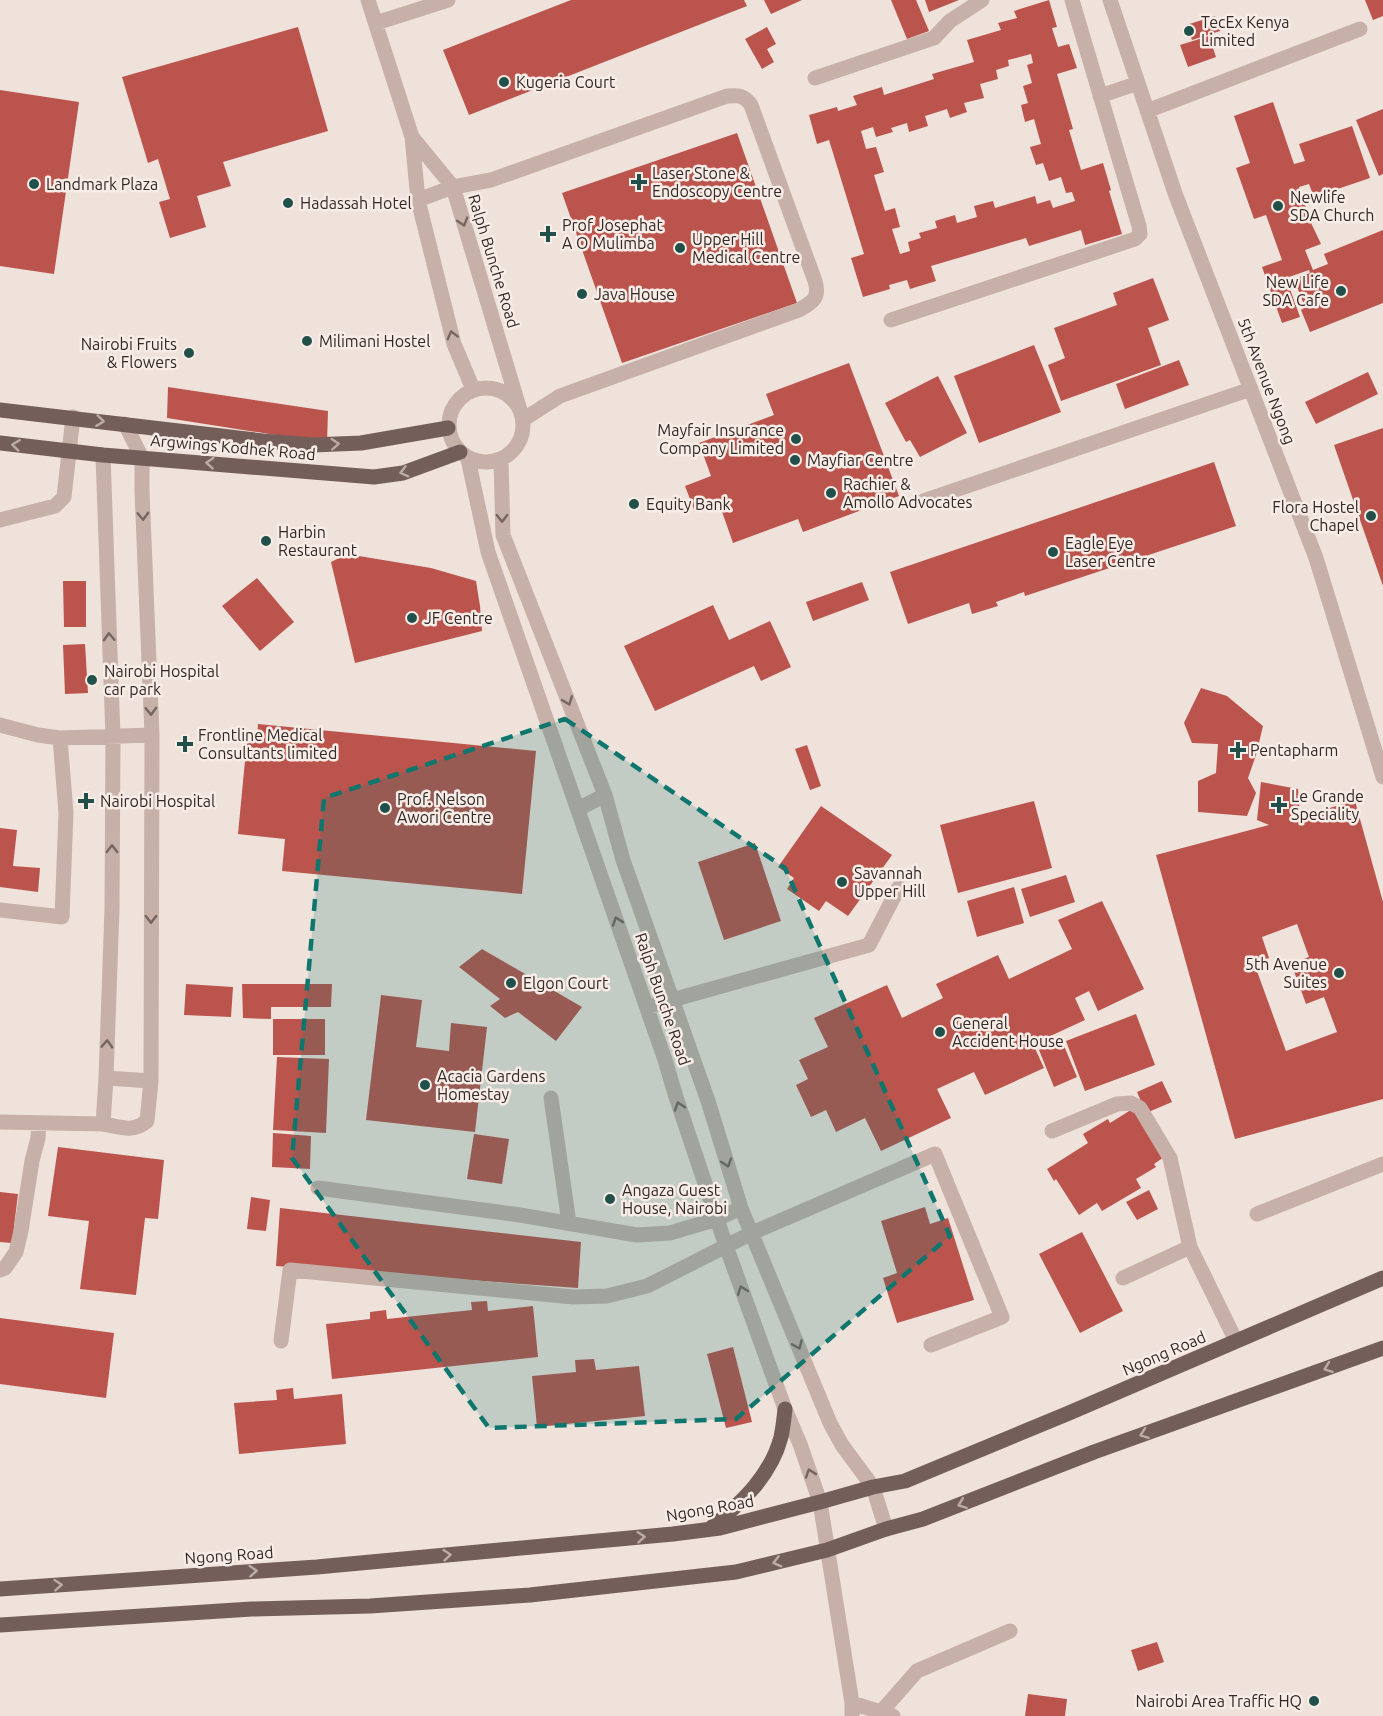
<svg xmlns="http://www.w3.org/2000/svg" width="1383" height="1716" font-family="Ubuntu,sans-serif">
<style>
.building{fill:#ba544d;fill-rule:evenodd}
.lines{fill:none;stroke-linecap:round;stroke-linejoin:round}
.minor{stroke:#c6b0a8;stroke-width:15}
.major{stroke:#745e5a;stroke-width:15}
.oneway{stroke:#756661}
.oneway2{stroke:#bcaca7}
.marked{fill:#0f766e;fill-opacity:0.2;stroke:#0f766e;stroke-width:4.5;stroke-dasharray:12 8;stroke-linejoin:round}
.poi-dot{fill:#21504b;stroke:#f7ece6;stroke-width:2}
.labels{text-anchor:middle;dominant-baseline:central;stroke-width:5;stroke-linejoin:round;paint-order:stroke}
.poi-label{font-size:16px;fill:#332927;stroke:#f7ece6;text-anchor:start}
.street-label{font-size:16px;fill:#332927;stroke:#f7ece6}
</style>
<rect width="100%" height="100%" fill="#efe2db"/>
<path class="building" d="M571,0H744L747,6L469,115L443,50Z
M764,0H802L771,14Z
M891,0H916L929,31L907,39Z
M925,0H959L929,12Z
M1049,0L1057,27L1052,28L1058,47L1069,44L1077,68L1057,74L1073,129L1069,130L1081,170L1103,163L1111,190L1109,191L1122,234L1085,245L1081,230L1029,246L1026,238L931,266L936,281L910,289L907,280L889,285L890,289L863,297L851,258L864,254L829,140L817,144L809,115L837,107L838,111L857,105L853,96L882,87L884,95L934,79L932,74L974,62L967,40L1001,30L998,23L1017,18L1014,11ZM1031,54L1033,63L1027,65L1032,83L1023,86L1028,103L1021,105L1025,122L1034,119L1041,144L1030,147L1036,165L1043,163L1049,181L1061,177L1066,193L1072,192L1075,201L1053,208L1050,200L1037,204L1035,196L995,208L993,201L974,206L977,217L957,223L955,215L935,221L937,228L919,233L921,238L908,242L910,251L900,254L892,229L900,227L895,208L885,211L874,175L884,172L876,147L866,149L861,131L873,127L876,137L893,132L891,128L907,123L909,132L928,126L925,116L947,109L950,118L967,112L964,103L984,98L980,84L998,79L996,70L1009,66L1008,60Z
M1365,0H1383V16L1373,20Z
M1215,16L1220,31L1192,40L1186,25Z
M298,27L328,131L223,162L231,186L197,196L206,227L170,238L159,202L170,199L158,159L148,163L122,77Z
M767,27L776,44L767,49L774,62L762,69L745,39Z
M1209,36L1216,57L1188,67L1180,45Z
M0,90L79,102L54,274L0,266Z
M1273,102L1294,164L1305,161L1299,144L1352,126L1370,178L1314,197L1309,184L1299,187L1312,225L1321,244L1305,250L1313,270L1328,264L1324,254L1383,230V303L1310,332L1301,310L1305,307L1294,279L1310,273L1309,270L1286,278L1300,317L1282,323L1262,267L1282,260L1266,215L1254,219L1236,168L1250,163L1234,116Z
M1383,109V174L1379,176L1356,120Z
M737,133L797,303L622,363L562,193Z
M1153,278L1169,320L1148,328L1161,365L1061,401L1048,365L1065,358L1054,328L1117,305L1113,293Z
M1034,345L1061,412L979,443L954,376Z
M1179,360L1189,385L1125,409L1116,384Z
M849,363L899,496L803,532L798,519L733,543L719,503L695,512L685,486L711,476L699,443L774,415L766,394Z
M1368,372L1378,394L1316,424L1305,402Z
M938,376L967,433L920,457L910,440L906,442L885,403Z
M168,387L328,411L327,443L167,418Z
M1383,428V586L1334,445Z
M1214,462L1236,526L1025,596L1024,592L996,602L998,606L972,614L969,603L908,624L890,572Z
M347,554L431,568L476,581L480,606L482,631L355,663L331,562Z
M257,578L294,622L260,651L222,606Z
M63,581H86V627H64Z
M862,582L869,600L813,621L806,602Z
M713,605L729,640L770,621L791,667L761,681L754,666L655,711L624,646Z
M85,644L88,693L65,694L63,645Z
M1201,688L1227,696L1263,726L1256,755L1248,778L1256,793L1247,816L1198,812V781L1216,773L1218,744L1192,743L1184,723Z
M258,724L536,751L522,894L282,871L285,839L238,834L247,740L257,741Z
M807,745L821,786L810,790L795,749Z
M1261,782L1298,789L1300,816L1355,801L1383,902V1099L1235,1139L1156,855L1269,825L1257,820ZM1297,924L1309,957L1291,963L1306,1004L1324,997L1337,1032L1286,1051L1254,963L1269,958L1262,937Z
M1034,801L1052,868L958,893L940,825Z
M821,806L892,855L848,916L826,901L819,911L787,889L794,878L778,867Z
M0,828L17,830L13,866L40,868L38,892L0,887Z
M755,843L781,921L724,940L698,862Z
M1066,875L1075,902L1030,917L1021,889Z
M1014,887L1024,923L977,937L967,901Z
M1102,901L1144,989L1098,1011L1089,991L1075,998L1085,1020L1033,1044L1044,1068L985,1095L974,1072L937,1089L951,1118L881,1151L865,1118L836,1132L826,1110L811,1117L796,1085L808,1079L799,1060L828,1047L814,1018L887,985L902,1018L943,998L936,984L998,955L1009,979L1072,949L1058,920Z
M482,949L582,1007L556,1041L518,1012L505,1018L490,1006L500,999L459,967Z
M186,984L233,987L231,1017L184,1015Z
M242,984H332L331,1007H271V1019L243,1018Z
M381,995L422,1000L416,1047L449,1051L451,1023L487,1027L475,1132L366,1120Z
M1136,1014L1155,1065L1085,1091L1066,1041Z
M273,1019H325V1055H273Z
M1062,1041L1077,1077L1054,1087L1039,1050Z
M277,1057L329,1059L326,1133L273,1130Z
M1162,1081L1172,1102L1146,1113L1137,1092Z
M1134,1108L1164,1157L1154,1164L1156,1167L1136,1179L1141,1188L1102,1211L1097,1203L1079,1215L1056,1179L1054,1181L1047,1169L1088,1143L1083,1134L1108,1119L1110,1123Z
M273,1133L311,1136L310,1169L272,1167Z
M474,1134L509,1139L502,1184L467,1179Z
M58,1147L164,1160L158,1219L145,1218L136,1295L80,1289L89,1221L48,1216Z
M1149,1190L1158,1209L1137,1220L1126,1202Z
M0,1192L18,1194L12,1243L0,1242Z
M251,1197L270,1200L266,1231L247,1229Z
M925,1207L930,1224L948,1218L974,1300L897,1323L883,1278L897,1273L881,1221Z
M280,1208L581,1242L578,1288L276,1266Z
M1082,1232L1123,1311L1080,1333L1039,1254Z
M487,1301L488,1311L533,1306L538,1357L332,1379L326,1324L370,1319V1312L386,1310L387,1319L472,1310L471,1302Z
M0,1318L114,1333L106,1398L0,1384Z
M733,1347L752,1422L726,1428L707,1354Z
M594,1359L596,1370L639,1366L645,1416L537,1427L532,1376L576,1372L575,1360Z
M293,1388L294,1399L342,1394L346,1444L239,1454L234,1403L277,1400L276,1390Z
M1157,1642L1164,1662L1138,1671L1131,1650Z
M1028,1694L1067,1699L1065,1716H1025Z"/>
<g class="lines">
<path class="minor" d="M368,0L412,137L418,200L454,344L473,389
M1110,0L1176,196L1316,558L1383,777
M376,23L448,0
M815,78L934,38L950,21L982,0
M1100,96L1138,83
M1147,111L1360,29
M412,137L453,187L519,407
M418,200L453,187L491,180L727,96C738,95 744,95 751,105L815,281C820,298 813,302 799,310L560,396L524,419
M891,320L1135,239L1140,234L1139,226L1072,0
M449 425a37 37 0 1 1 74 0a37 37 0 1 1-74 0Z
M103,455L113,737L112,909L106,1078L151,1081
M468,459L488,552L665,1060L676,1097L726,1246L785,1409L800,1444L820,1502L852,1703V1716
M501,460L503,535L605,795L623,860L708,1101L741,1208L830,1423L842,1445L873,1487L886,1529
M923,501L1251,389
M0,520L55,506L64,497L73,417
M0,725L38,735L60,738L152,735
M578,809L605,795
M0,910L62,917L66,813L60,738
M647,1007L869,945L899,887
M551,1098L569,1223
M0,1122L103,1124L106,1078
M103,1124C121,1127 133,1133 147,1121L151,1081L152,735L142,491V458L125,424
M1052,1131L1117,1104L1131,1103L1140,1108L1170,1158L1190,1247L1236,1341
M318,1188L520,1215L637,1235L670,1233L717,1219L741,1208
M1257,1214L1383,1164
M0,1270L5,1268L16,1252L21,1231L32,1161L38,1138L39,1123
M1123,1278L1190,1247
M281,1341L290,1270L573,1297L607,1296L647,1286L752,1233L935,1154L1002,1317L931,1345
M852,1703L893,1716
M881,1712L917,1671L1010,1631"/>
<path class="major" d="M0,410L263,441L313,445L361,443L448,428
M0,443L103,455L374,477L403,473L460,452
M711,1528C741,1503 771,1476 781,1437C783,1428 784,1418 785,1409
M0,1589L317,1567L673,1534L720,1528L820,1502L873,1487L905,1481L1069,1413L1383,1278
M0,1625L252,1609L370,1606L530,1595L736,1572L827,1550L886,1529L923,1519L1094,1452L1383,1348"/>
</g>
<defs><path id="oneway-chevron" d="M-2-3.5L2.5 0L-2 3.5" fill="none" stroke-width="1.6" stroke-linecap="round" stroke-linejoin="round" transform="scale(1.5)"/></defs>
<g class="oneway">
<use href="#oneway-chevron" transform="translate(463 222) rotate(73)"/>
<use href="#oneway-chevron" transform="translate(452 335) rotate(-105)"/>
<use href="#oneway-chevron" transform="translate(143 516) rotate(88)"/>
<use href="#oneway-chevron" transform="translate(502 518) rotate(89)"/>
<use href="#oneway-chevron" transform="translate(109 637) rotate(-92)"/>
<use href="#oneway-chevron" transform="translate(568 701) rotate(69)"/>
<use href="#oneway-chevron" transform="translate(151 711) rotate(88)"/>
<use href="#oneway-chevron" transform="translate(112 849) rotate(-90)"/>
<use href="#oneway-chevron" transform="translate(151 919) rotate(90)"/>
<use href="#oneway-chevron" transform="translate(617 921) rotate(-109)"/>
<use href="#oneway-chevron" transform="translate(107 1044) rotate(-88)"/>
<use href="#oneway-chevron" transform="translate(679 1106) rotate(-108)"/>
<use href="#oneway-chevron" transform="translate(727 1163) rotate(72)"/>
<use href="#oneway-chevron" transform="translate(742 1290) rotate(-110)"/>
<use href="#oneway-chevron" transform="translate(798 1345) rotate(67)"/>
<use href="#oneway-chevron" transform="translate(810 1473) rotate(-109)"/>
</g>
<g class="oneway2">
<use href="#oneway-chevron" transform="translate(100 421) rotate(7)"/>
<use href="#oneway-chevron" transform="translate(335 444) rotate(-3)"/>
<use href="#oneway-chevron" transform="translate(16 445) rotate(-173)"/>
<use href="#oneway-chevron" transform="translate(210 463) rotate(-175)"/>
<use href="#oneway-chevron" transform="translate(404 472) rotate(165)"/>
<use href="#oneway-chevron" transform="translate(1328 1368) rotate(160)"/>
<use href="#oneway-chevron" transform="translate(1144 1434) rotate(160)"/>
<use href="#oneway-chevron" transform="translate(962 1504) rotate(159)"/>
<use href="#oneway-chevron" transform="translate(641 1537) rotate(-5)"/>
<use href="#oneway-chevron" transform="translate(447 1555) rotate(-5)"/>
<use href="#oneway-chevron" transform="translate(777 1562) rotate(166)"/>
<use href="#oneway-chevron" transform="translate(253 1571) rotate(-4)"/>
<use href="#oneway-chevron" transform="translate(58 1585) rotate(-4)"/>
</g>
<path class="marked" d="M565,719L785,868L950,1236L736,1419L489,1428L292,1158L324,798Z"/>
<g class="poi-dot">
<circle cx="1189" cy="31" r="6"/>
<circle cx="504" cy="82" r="6"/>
<path d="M636 173h6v6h6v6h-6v6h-6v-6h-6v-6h6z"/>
<circle cx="34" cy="184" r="6"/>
<circle cx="288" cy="203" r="6"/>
<circle cx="1278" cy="206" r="6"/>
<path d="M545 225h6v6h6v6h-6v6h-6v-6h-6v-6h6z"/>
<circle cx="680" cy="248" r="6"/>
<circle cx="1341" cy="291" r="6"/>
<circle cx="582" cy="294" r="6"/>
<circle cx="307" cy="341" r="6"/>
<circle cx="189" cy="353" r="6"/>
<circle cx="796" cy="439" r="6"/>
<circle cx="795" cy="460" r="6"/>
<circle cx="831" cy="493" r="6"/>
<circle cx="634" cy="504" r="6"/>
<circle cx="1371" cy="516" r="6"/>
<circle cx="266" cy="541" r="6"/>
<circle cx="1053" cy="552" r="6"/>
<circle cx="412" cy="618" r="6"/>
<circle cx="92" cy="680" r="6"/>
<path d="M182 735h6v6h6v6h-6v6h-6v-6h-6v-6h6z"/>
<path d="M1235 741h6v6h6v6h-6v6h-6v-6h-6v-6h6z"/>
<path d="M83 792h6v6h6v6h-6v6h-6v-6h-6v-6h6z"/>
<path d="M1276 796h6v6h6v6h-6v6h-6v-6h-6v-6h6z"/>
<circle cx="385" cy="808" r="6"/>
<circle cx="842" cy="882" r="6"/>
<circle cx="1339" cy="973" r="6"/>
<circle cx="511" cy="983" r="6"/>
<circle cx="940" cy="1032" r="6"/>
<circle cx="425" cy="1085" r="6"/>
<circle cx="610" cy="1199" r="6"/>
<circle cx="1314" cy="1701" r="6"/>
</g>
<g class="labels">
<g class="poi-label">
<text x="1201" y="22">TecEx Kenya<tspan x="1201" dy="18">Limited</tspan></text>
<text x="516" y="82">Kugeria Court</text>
<text x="652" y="173">Laser Stone &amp;<tspan x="652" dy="18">Endoscopy Centre</tspan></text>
<text x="46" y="184">Landmark Plaza</text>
<text x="1290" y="197">Newlife<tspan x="1290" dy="18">SDA Church</tspan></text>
<text x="300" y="203">Hadassah Hotel</text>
<text x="562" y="225">Prof Josephat<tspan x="562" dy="18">A O Mulimba</tspan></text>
<text x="692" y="239">Upper Hill<tspan x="692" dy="18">Medical Centre</tspan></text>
<text x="1329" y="282" text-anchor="end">New Life<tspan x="1329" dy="18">SDA Cafe</tspan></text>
<text x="594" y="294">Java House</text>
<text x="319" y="341">Milimani Hostel</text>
<text x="177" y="344" text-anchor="end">Nairobi Fruits<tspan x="177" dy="18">&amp; Flowers</tspan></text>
<text x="784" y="430" text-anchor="end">Mayfair Insurance<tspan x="784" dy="18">Company Limited</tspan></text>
<text x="807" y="460">Mayfiar Centre</text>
<text x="843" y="484">Rachier &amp;<tspan x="843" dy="18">Amollo Advocates</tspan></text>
<text x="646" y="504">Equity Bank</text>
<text x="1359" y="507" text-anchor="end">Flora Hostel<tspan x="1359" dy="18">Chapel</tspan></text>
<text x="278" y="532">Harbin<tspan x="278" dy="18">Restaurant</tspan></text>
<text x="1065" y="543">Eagle Eye<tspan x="1065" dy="18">Laser Centre</tspan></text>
<text x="424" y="618">JF Centre</text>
<text x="104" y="671">Nairobi Hospital<tspan x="104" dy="18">car park</tspan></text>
<text x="198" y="735">Frontline Medical<tspan x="198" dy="18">Consultants limited</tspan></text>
<text x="1250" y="750">Pentapharm</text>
<text x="1291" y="796">Le Grande<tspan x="1291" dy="18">Speciality</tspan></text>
<text x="397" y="799">Prof. Nelson<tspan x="397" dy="18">Awori Centre</tspan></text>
<text x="100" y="801">Nairobi Hospital</text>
<text x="854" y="873">Savannah<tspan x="854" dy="18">Upper Hill</tspan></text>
<text x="1327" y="964" text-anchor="end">5th Avenue<tspan x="1327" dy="18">Suites</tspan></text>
<text x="523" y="983">Elgon Court</text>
<text x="952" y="1023">General<tspan x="952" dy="18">Accident House</tspan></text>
<text x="437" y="1076">Acacia Gardens<tspan x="437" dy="18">Homestay</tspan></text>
<text x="622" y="1190">Angaza Guest<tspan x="622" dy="18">House, Nairobi</tspan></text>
<text x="1302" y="1701" text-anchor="end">Nairobi Area Traffic HQ</text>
</g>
<g class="street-label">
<text transform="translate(494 261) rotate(73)">Ralph Bunche Road</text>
<text transform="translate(1267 381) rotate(69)">5th Avenue Ngong</text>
<text transform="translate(233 447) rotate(5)">Argwings Kodhek Road</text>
<text transform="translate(663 999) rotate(71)">Ralph Bunche Road</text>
<text transform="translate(1164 1353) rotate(-23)">Ngong Road</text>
<text transform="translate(710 1508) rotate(-10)">Ngong Road</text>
<text transform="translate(229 1555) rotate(-4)">Ngong Road</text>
</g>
</g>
</svg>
